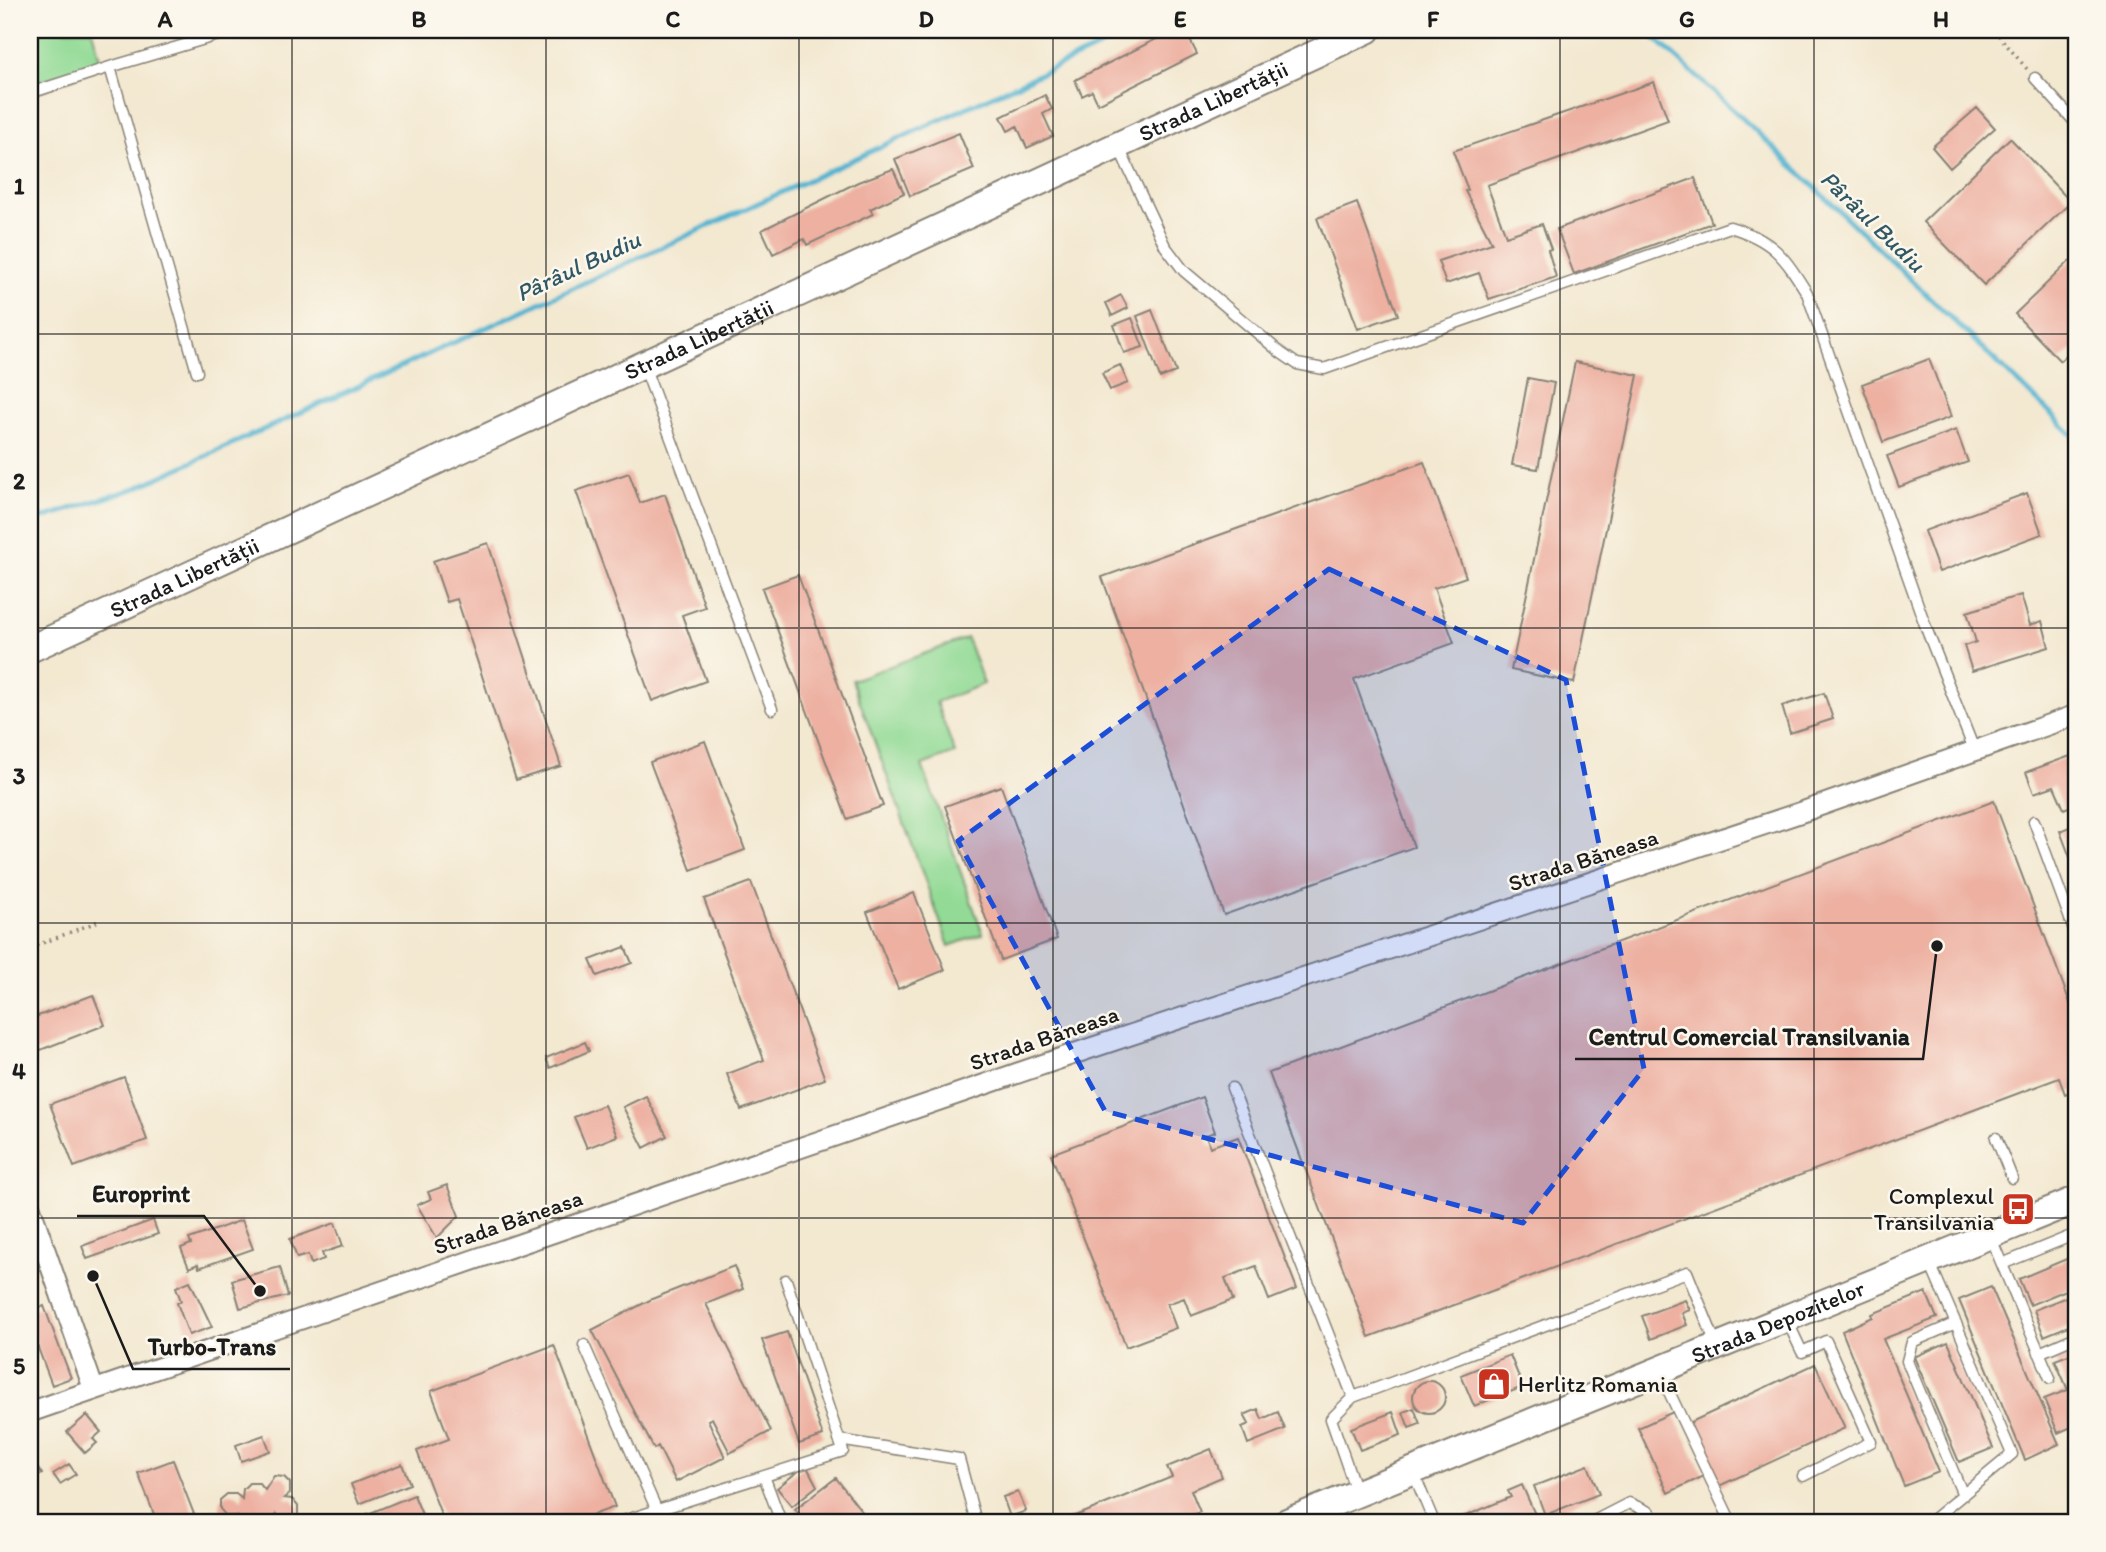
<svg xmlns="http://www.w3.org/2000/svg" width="2106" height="1552" font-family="Itim,sans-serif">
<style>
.green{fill:#92da95;stroke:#577b58;stroke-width:2}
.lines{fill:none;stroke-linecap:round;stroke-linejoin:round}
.stream{stroke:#51b3d0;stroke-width:5}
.building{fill:#edb0a1}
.lane-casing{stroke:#888276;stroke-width:13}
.street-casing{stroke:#888276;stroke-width:23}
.secondary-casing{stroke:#888276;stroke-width:30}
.path{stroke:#888276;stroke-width:3.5;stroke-dasharray:2 5;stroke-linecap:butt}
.lane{stroke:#fff;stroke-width:10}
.street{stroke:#fff;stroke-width:19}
.secondary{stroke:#fff;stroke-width:26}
.marked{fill:#1d4ed8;fill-opacity:0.2;stroke:#1d4ed8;stroke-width:5;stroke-dasharray:14 9;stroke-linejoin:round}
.grid{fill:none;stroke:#1c1c1c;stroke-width:2;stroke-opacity:0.55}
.labels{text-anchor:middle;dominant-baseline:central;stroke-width:5;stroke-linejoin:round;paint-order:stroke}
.street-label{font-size:23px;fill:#1c1c1c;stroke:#fbf7ec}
.poi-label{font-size:23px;fill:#1c1c1c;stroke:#fbf7ec;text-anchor:end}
.water-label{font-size:24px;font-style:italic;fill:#315864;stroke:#fbf7ec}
.leader{fill:none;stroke:#1c1c1c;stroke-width:2.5}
.callout-dot{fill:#1c1c1c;stroke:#fbf7ec;stroke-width:2.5}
.callout-label{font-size:24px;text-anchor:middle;font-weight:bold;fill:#1c1c1c;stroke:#fbf7ec;stroke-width:5;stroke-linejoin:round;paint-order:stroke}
.neatline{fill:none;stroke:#1c1c1c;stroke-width:2.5}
.grid-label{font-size:23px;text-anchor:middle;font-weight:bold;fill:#1c1c1c}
</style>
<rect width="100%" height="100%" fill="#fbf7ec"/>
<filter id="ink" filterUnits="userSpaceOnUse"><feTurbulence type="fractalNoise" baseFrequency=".0143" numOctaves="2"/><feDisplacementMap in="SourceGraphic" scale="14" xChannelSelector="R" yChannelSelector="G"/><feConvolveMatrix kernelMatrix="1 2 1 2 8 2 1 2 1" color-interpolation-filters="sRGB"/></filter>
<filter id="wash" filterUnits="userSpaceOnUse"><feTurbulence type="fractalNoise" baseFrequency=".00686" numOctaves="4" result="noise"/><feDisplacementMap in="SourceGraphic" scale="28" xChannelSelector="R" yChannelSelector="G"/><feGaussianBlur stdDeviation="1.57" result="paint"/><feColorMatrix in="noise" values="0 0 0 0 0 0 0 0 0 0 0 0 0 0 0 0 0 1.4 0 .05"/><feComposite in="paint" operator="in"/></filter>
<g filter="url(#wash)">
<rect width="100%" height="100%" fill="#f3e8d0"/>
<path class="green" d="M30,30H92L102,66L30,95Z
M967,638L984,684L936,702L955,753L922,765L983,934L949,946L852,680Z"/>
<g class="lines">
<path class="stream" d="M1646,30L1754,129L2076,438
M30,522L136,488L1136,30"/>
</g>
<g id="blocks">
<path class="building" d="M1174,30H1185L1197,54L1098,104L1092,91L1082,96L1075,80Z
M1654,82L1668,120L1487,185L1506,236L1542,224L1551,249L1548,250L1556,277L1489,299L1479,273L1446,284L1438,261L1492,243L1465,191L1468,190L1453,151Z
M1045,95L1052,109L1043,114L1053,136L1027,148L1017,126L1008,131L1001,117Z
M1977,108L1995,128L1950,168L1932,147Z
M959,133L974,169L910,196L895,159Z
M2010,138L2071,202L1984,285L1923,222Z
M893,169L904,193L870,209L873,214L807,245L804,239L773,254L762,230L858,182Z
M1695,178L1712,223L1574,274L1557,229Z
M1357,203L1398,315L1358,329L1317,218Z
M2076,255V346L2060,361L2015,314Z
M1121,295L1128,308L1112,316L1106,303Z
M1152,310L1176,372L1160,378L1137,316Z
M1132,318L1143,347L1124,353L1114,325Z
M1929,359L1951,417L1883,442L1862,384Z
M1575,362L1638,375L1574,683L1511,670Z
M1120,365L1128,383L1110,390L1102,373Z
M1528,378L1554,383L1538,469L1512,465Z
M1956,430L1968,462L1899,487L1887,456Z
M1424,462L1466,577L1434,588L1454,643L1354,679L1414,847L1224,915L1102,577Z
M629,473L640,503L665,494L705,607L682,615L706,681L652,701L576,491Z
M2027,493L2042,534L1939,572L1924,531Z
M488,543L561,766L516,780L457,599L447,602L433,561Z
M798,575L883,806L847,819L762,588Z
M2021,595L2030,625L2042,621L2049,647L1972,671L1964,646L1976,642L1967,612Z
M1824,693L1833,719L1790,733L1782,706Z
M705,741L745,850L691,870L650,762Z
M2076,754V804L2064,809L2054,786L2034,793L2026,772Z
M1001,786L1057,939L1001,960L945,806Z
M1994,801L2076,1019V1090L2065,1094L2059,1078L1369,1337L1269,1073Z
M2076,824V873L2060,831Z
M751,882L825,1079L741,1110L727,1074L764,1060L704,899Z
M914,893L945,970L898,989L867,912Z
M625,947L632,963L597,976L590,960Z
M93,995L105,1025L30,1054V1019Z
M585,1042L589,1051L550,1068L546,1058Z
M124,1077L147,1140L74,1167L50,1104Z
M646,1096L667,1136L644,1148L623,1107Z
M1202,1097L1215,1132L1206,1135L1210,1147L1238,1137L1297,1289L1269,1300L1256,1266L1225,1278L1233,1300L1191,1316L1184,1298L1167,1304L1176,1328L1126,1347L1051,1154Z
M604,1105L617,1136L587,1148L574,1117Z
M447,1185L459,1216L437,1238L417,1205L431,1199L428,1192Z
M153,1220L158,1234L87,1259L82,1246Z
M242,1220L253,1249L199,1268L198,1264L189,1268L181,1248L191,1244L189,1239Z
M335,1223L343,1246L322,1253L324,1259L311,1264L308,1255L297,1258L290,1239Z
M2076,1255V1286L2030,1305L2019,1279Z
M734,1266L743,1289L706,1304L771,1431L730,1453L712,1418L708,1420L725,1457L676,1482L658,1446L654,1449L592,1330L652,1299Z
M280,1267L288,1296L240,1308L232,1280Z
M190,1281L212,1327L189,1335L177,1303L181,1301L176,1287Z
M1991,1287L2059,1444L2025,1460L1959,1300Z
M1926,1292L1937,1318L1883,1339L1939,1472L1904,1486L1842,1331L1873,1317L1872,1314Z
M2076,1293V1323L2044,1336L2034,1310Z
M1685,1300L1690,1310L1682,1313L1687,1325L1651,1339L1642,1316Z
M44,1306L71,1378L52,1385L32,1332L30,1333V1311Z
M787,1332L823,1436L799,1444L762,1340Z
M1948,1342L1993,1448L1959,1462L1914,1357Z
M554,1345L615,1507L573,1522H444L417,1451L449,1439L431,1391Z
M2076,1352V1425L2058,1433L2044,1399L2068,1390L2055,1360Z
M1510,1355L1523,1387L1474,1406L1461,1375Z
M1815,1364L1845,1428L1719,1486L1689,1423Z
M1413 1397a16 16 0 1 1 32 0a16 16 0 1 1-32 0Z
M1414,1408L1420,1424L1409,1428L1403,1412Z
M1258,1409L1262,1419L1278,1412L1285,1429L1248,1444L1242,1427L1249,1424L1244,1415Z
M1393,1412L1401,1435L1360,1450L1351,1428Z
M1673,1412L1704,1476L1668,1493L1638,1428Z
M87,1415L101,1432L93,1439L97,1443L85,1453L67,1432Z
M264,1435L270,1451L241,1461L236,1445Z
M1211,1449L1222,1477L1191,1490L1200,1512L1175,1522H1061L1172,1477L1167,1467Z
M30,1456L42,1474L31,1481L30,1479Z
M173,1460L197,1522H157L138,1473Z
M69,1464L76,1474L60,1484L53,1474Z
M402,1464L410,1484L359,1504L351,1484Z
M806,1465L817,1486L792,1506L777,1488Z
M1588,1465L1599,1494L1545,1515L1534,1486Z
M274,1476L284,1477L290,1483V1493L284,1498L292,1499L298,1506V1516L291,1522H282L276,1514L273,1522H229L236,1516H226L220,1509V1500L227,1494H236L242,1499L243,1489L249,1483H259L265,1490Z
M836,1478L870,1522H805L795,1509Z
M1522,1485L1537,1519L1529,1522H1451L1511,1497L1508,1491Z
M1018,1492L1026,1511L1010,1517L1003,1497Z
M414,1495L425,1522H368L365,1515Z"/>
</g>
</g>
<g filter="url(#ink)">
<use href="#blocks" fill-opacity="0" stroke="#888276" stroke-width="2"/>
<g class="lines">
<g class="lane-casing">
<path id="lane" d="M2035,78L2076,123
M30,93L110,67
M1119,148L1165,246L1184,271L1281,353L1297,364L1324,369L1730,227C1773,240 1784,256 1807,293L1928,633L1975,752
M644,366L772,709
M197,372L110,67L235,30
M2034,821L2076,935
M1232,1088L1353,1397
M1996,1138L2012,1178
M1990,1236L2050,1378
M1929,1261L2012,1454L1931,1521
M2002,1264L2076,1234
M1787,1320L1802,1352L1826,1341L1871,1442L1803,1476
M1956,1323L1912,1342L1907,1361L1963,1495
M584,1345L662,1522
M2039,1353L2076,1337
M1660,1373L1731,1522
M839,1440L959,1459L976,1522
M1413,1472L1434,1522
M764,1476L781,1522
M1356,1491L1331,1419L1353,1397L1687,1272L1716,1344
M620,1522L843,1451L786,1280
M1592,1522L1629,1503L1649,1512L1654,1522"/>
</g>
<g class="street-casing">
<path id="street" d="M30,1207L94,1390
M30,1412L1088,1049L1802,812L2076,715"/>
</g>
<g class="secondary-casing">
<g id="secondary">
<path id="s1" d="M30,649L1367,30"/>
<path id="s2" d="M1287,1522L2076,1200"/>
</g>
</g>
<path class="path" d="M1994,30L2027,69
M30,948L99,921"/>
<use href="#lane" class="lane"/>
<use href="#street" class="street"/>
<use href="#secondary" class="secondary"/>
</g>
</g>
<path class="marked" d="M1329,569L1566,680L1644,1069L1523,1223L1105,1111L958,841Z"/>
<path class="grid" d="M292,30V1522M546,30V1522M799,30V1522M1053,30V1522M1307,30V1522M1560,30V1522M1814,30V1522M30,334H2076M30,628H2076M30,923H2076M30,1218H2076"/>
<defs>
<g id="bus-square" transform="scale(1.75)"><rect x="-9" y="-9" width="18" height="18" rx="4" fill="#c8321e" stroke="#fbf7ec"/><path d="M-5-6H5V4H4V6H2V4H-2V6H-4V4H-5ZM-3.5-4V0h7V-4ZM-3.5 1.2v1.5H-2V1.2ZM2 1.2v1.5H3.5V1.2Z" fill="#fff"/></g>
<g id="shop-square" transform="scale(1.75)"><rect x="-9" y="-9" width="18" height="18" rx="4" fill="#c8321e" stroke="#fbf7ec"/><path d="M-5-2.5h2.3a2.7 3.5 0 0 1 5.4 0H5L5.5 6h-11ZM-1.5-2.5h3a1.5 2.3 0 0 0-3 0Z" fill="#fff"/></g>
</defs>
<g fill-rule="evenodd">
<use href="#bus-square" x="2018" y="1209"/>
<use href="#shop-square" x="1494" y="1384"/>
</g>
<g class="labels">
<g class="street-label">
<text stroke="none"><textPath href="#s1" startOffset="1304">Strada Libertății</textPath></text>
<text stroke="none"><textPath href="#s1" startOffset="737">Strada Libertății</textPath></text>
<text stroke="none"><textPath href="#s1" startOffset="170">Strada Libertății</textPath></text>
<text transform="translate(1583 860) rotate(-18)">Strada Băneasa</text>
<text transform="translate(1044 1038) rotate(-19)">Strada Băneasa</text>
<text transform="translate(508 1222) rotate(-19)">Strada Băneasa</text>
<text stroke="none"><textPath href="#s2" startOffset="530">Strada Depozitelor</textPath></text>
</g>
<g class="poi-label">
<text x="1994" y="1196">Complexul<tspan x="1994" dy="26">Transilvania</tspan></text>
<text x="1518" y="1384" text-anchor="start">Herlitz Romania</text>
</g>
<g class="water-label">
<text transform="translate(1873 221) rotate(44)">Pârâul Budiu</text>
<text transform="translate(578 266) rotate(-25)">Pârâul Budiu</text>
</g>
</g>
<path class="leader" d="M1937 946L1923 1059H1575M260 1291L204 1216H77M93 1276L133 1369H290"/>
<g class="callout-dot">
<circle cx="1937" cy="946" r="7"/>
<circle cx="260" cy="1291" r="7"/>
<circle cx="93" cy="1276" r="7"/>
</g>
<g class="callout-label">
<text x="1749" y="1045">Centrul Comercial Transilvania</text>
<text x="141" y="1202">Europrint</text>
<text x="212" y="1355">Turbo-Trans</text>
</g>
<rect width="2106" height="1552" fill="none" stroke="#fbf7ec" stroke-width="77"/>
<rect x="38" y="38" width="2030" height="1476" class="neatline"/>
<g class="grid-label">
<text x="165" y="27">A</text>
<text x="419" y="27">B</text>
<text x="673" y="27">C</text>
<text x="926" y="27">D</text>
<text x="1180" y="27">E</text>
<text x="1433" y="27">F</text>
<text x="1687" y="27">G</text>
<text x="1941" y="27">H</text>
<text x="19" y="194">1</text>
<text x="19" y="489">2</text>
<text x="19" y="784">3</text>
<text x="19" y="1079">4</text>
<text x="19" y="1374">5</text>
</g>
</svg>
